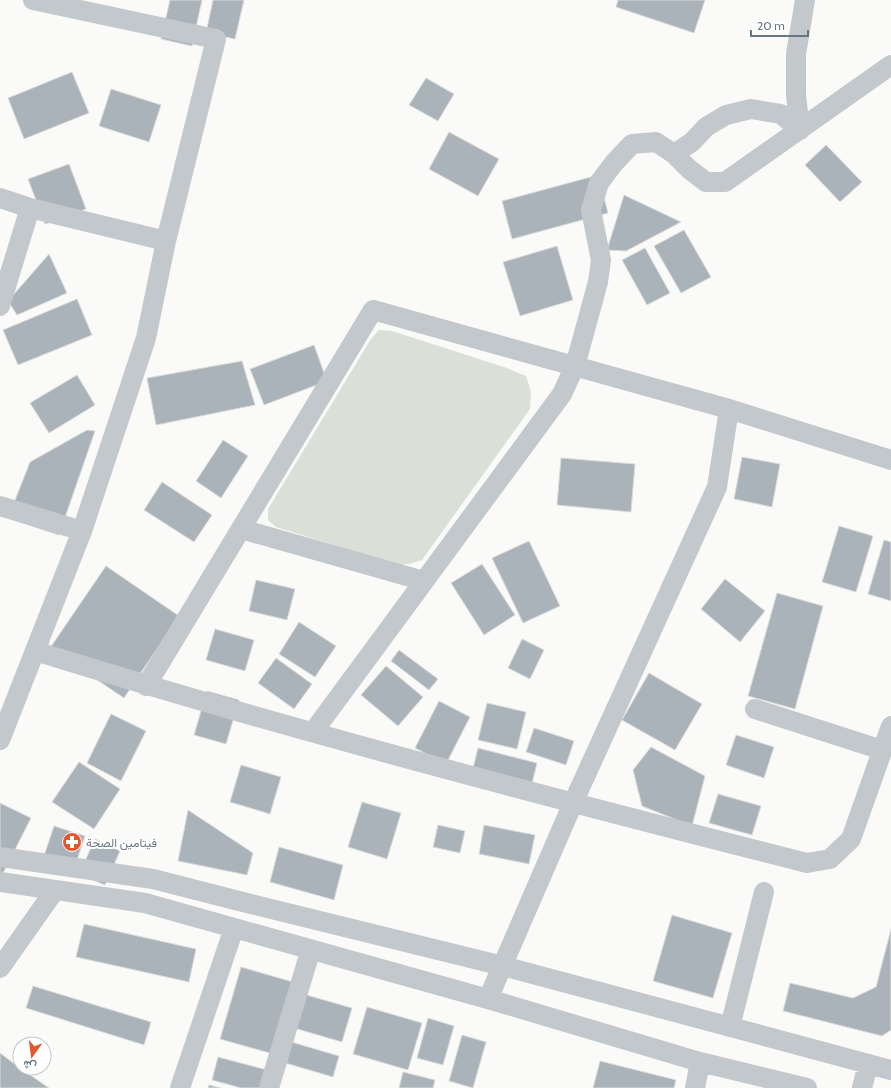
<svg xmlns="http://www.w3.org/2000/svg" width="891" height="1088" font-family="Cabin,Vazirmatn,sans-serif">
<style>
.green{fill:#dadfd7}
.building{fill:#aab3b9;stroke:#dcdcda}
.lines{fill:none;stroke-linecap:round;stroke-linejoin:round}
.minor{stroke:#c3c8cc;stroke-width:20}
.labels{text-anchor:middle;dominant-baseline:central;stroke-width:4;stroke-linejoin:round;paint-order:stroke}
.poi-label{font-size:12px;fill:#657683;stroke:#fff;text-anchor:start}
</style>
<rect width="100%" height="100%" fill="#fafaf8"/>
<path class="green" d="M379,330L392,331L507,368L526,376L531,392L530,409L422,560L409,564L397,565L276,527L268,520V509L371,339Z"/>
<path class="building" d="M170,0H202L192,46L161,39Z
M213,0H244L235,39L206,33Z
M618,0H705L694,33L616,7Z
M72,72L89,113L24,139L8,98Z
M426,78L454,94L438,121L409,105Z
M111,89L161,105L149,142L99,126Z
M449,132L499,159L478,196L429,169Z
M826,145L862,182L840,202L805,165Z
M69,164L86,209L45,224L28,179Z
M598,175L608,213L512,239L502,201Z
M624,195L681,222L626,251L607,250Z
M684,230L711,277L681,293L654,246Z
M557,246L573,300L520,316L503,262Z
M645,248L670,293L647,305L622,260Z
M49,254L67,293L17,315L8,301Z
M77,299L92,335L18,365L3,330Z
M314,345L327,381L264,405L250,369Z
M242,361L255,405L156,425L147,378Z
M77,375L95,405L49,433L30,403Z
M87,430L95,431L59,535L8,518L30,462Z
M223,440L248,456L221,498L196,481Z
M742,457L780,464L772,507L734,499Z
M561,458L635,464L631,512L557,505Z
M162,482L212,515L194,542L144,510Z
M839,526L873,536L856,592L822,582Z
M884,540L891,542V601L868,594Z
M529,541L560,606L523,623L492,558Z
M482,564L515,615L484,635L451,583Z
M106,566L179,616L124,698L50,648Z
M725,579L765,611L740,642L701,609Z
M256,580L295,589L287,620L249,611Z
M777,593L823,606L795,709L748,696Z
M299,622L336,646L315,677L279,654Z
M215,629L254,640L245,671L206,660Z
M522,639L544,650L530,679L508,668Z
M399,650L438,679L429,690L391,661Z
M276,658L312,684L294,709L258,683Z
M386,666L423,697L398,726L361,695Z
M649,673L702,704L675,750L622,720Z
M207,691L239,700L226,744L194,735Z
M439,701L470,717L446,764L415,748Z
M487,703L526,712L517,749L478,740Z
M111,714L146,731L121,781L87,763Z
M534,728L574,741L566,765L526,752Z
M736,735L774,747L764,778L726,765Z
M651,747L705,776L692,826L642,806L633,770Z
M478,748L537,763L529,796L470,781Z
M79,762L120,789L94,829L52,802Z
M241,765L281,777L270,814L230,802Z
M718,794L761,806L752,835L709,823Z
M362,802L401,813L387,859L348,847Z
M0,803L31,818L2,875L0,874Z
M188,810L253,853L247,875L178,861Z
M438,825L465,831L460,853L433,847Z
M484,825L535,835L529,864L479,854Z
M54,826L85,836L72,875L41,865Z
M95,839L120,851L105,885L79,874Z
M279,847L343,865L334,900L270,882Z
M672,915L732,933L713,998L653,981Z
M84,924L196,949L189,982L76,957Z
M891,929V1030L882,1036L783,1011L790,983L853,998L876,987Z
M241,967L293,982L273,1054L220,1039Z
M33,986L151,1022L144,1045L26,1008Z
M303,994L352,1008L342,1042L294,1028Z
M367,1007L422,1023L408,1070L353,1054Z
M428,1018L454,1026L443,1065L417,1058Z
M462,1035L486,1042L473,1088L449,1081Z
M288,1041L339,1056L333,1077L282,1062Z
M0,1053L20,1068L49,1088H0Z
M218,1057L267,1070L263,1088H241L212,1080Z
M600,1061L676,1080L674,1088H593Z
M403,1072L435,1080L433,1088H399Z
M209,1085L221,1088H208Z"/>
<g class="lines">
<path class="minor" d="M800,130L796,95V54L805,0
M674,154L692,142L706,127L726,115L751,109L781,114L800,130
M0,198L30,208L166,241
M0,306L30,208
M0,506L82,531
M241,529L424,581
M35,651C290,730 548,797 807,863L830,859L851,839L891,726
M146,686L373,310L729,409L891,460
M755,709L882,750
M313,732L562,394L575,366L598,282L601,260L591,210L599,183L614,163L632,144L656,142L674,154L689,169L706,182H725L891,65
M0,740L82,531L146,338L166,241L216,39L33,0
M0,857L153,879L239,901L503,966L891,1070
M0,882L145,903L488,999L700,1062L807,1088
M0,968L55,890
M488,999L573,803L717,487L729,409
M730,1027L764,892
M180,1088L234,928
M269,1088L311,949
M695,1088L700,1062
M862,1088L868,1064"/>
</g>
<defs>
<g id="pharmacy-disc" transform="scale(1)"><circle r="9.5" fill="#e4572e" stroke="#fff"/><path d="M-2-6h4v4h4v4h-4v4h-4v-4h-4v-4h4Z" fill="#fff"/></g>
</defs>
<g fill-rule="evenodd">
<use href="#pharmacy-disc" x="72" y="842"/>
</g>
<g class="labels">
<g class="poi-label">
<text x="86" y="842">فيتامين الصحة</text>
</g>
</g>
<g transform="translate(32 1056) rotate(194)"><circle r="19" fill="#ffffff" stroke="#c1c8cd"/>
<path d="M0-3L7 15L0 10L-7 15Z" fill="#e4572e"/>
<text y="-6" font-size="11" font-weight="bold" text-anchor="middle" fill="#657683">ش</text>
</g>
<path d="M751 30v6h57v-6" fill="none" stroke="#657683" stroke-width="2"/>
<text x="757" y="30" font-size="12" fill="#657683" stroke="#ffffff" stroke-width="3" paint-order="stroke">20 m</text>
</svg>
